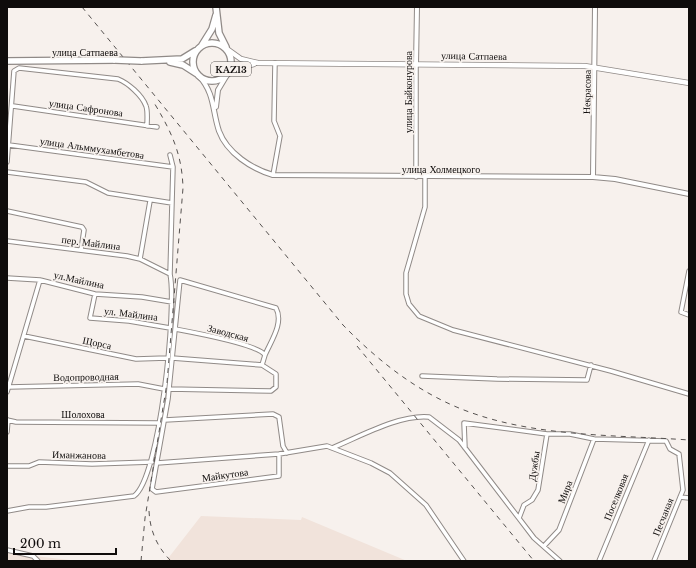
<svg xmlns="http://www.w3.org/2000/svg" width="696" height="568" font-family="'Libre Baskerville',serif">
<style>
.built{fill:#f1e3db}
.lines{fill:none;stroke-linecap:round;stroke-linejoin:round}
.minor-casing{stroke:#908a87;stroke-width:5.5}
.tertiary-casing{stroke:#908a87;stroke-width:6}
.secondary-casing{stroke:#908a87;stroke-width:6}
.primary-casing{stroke:#908a87;stroke-width:8}
.minor{stroke:#fff;stroke-width:3.5}
.tertiary{stroke:#fff;stroke-width:4}
.secondary{stroke:#fff;stroke-width:4.5}
.primary{stroke:#fff;stroke-width:5.5}
.rail{stroke:#565250;stroke-width:1;stroke-dasharray:5 5;stroke-linecap:butt}
.primary-bridge-casing{stroke:#908a87;stroke-width:8;stroke-linecap:butt}
.primary-bridge{stroke:#fff;stroke-width:5.5}
.labels{text-anchor:middle;dominant-baseline:central;stroke-width:3.5;stroke-linejoin:round;paint-order:stroke}
.shield{fill:#f7f1ed;stroke:#55514f;stroke-width:1}
.shield-label{font-size:9px;font-weight:bold;fill:#0f0c0b}
.street-label{font-size:10px;fill:#0f0c0b;stroke:#f7f1ed}
</style>
<rect width="100%" height="100%" fill="#f7f1ed"/>
<path class="built" d="M201,516L301,520L302,517L407,561H166Z
M7,553L79,561H7Z"/>
<g class="lines">
<g class="minor-casing">
<path id="minor" d="M416,65V177
M13,106L157,127
M9,145L173,167
M7,162L14,71L19,68L118,79C128,83 142,95 146,106C148,111 147,120 147,126
M7,172L86,182L108,193L172,203
M273,175L280,136L274,121L275,63
M425,178V207L406,273V294L409,304L419,316L453,330L611,371L689,394
M7,211L82,227L84,230L81,250
M7,241L127,256L140,259L170,274
M140,259L150,201
M689,271L681,312L689,315
M7,278L40,280L95,294L142,297L172,302
M95,294L90,318L129,321L170,328
M175,329C191,332 257,344 265,355L262,365
M24,336L136,359L167,358
M265,355C271,341 284,323 276,308L180,280L168,399L152,489L156,492L279,476V454
M422,376L497,379L587,380L591,365
M9,387L138,384L164,389
M169,389L271,391L276,387V374L262,365L172,358
M7,392L40,280
M7,420L16,422L159,423
M165,420L273,414L279,417L283,446L287,453
M7,432L8,420
M332,448C359,437 400,414 429,417L459,440L534,538L560,561
M465,448L464,423L547,434H570L594,439L666,441L670,449L679,454L683,490L654,561
M157,463L279,454L327,446L371,463L390,473L426,505L464,561
M7,466H29L39,462L92,464L152,462
M680,497L689,498
M7,511L29,507H46L134,496C160,478 177,306 170,274L173,167L170,155
M519,518L524,505L532,500L538,490L547,434
M544,546L559,530L594,439
M7,550L33,556L38,561
M599,561L649,440"/>
</g>
<g class="tertiary-casing">
<path id="tertiary" d="M416,65L417,7
M199,76C215,94 212,110 219,131C227,153 252,169 273,175L593,177L615,179L689,194
M216,107L218,90L227,75
M593,177L595,7"/>
</g>
<g class="secondary-casing">
<path id="secondary" d="M227,49L241,59L258,63L585,66L689,83
M227,75L235,69L254,64"/>
</g>
<g class="primary-casing">
<path id="primary" d="M216,7L219,33L226,47
M193 62a19 19 0 1 1 38 0a19 19 0 1 1-38 0Z
M202,45L212,29L216,15
M7,61L115,60
M141,61L182,59L195,51
M170,62L183,65L197,74"/>
</g>
<use href="#minor" class="minor"/>
<use href="#tertiary" class="tertiary"/>
<use href="#secondary" class="secondary"/>
<use href="#primary" class="primary"/>
<path class="rail" d="M82,7L343,325C381,364 424,397 475,414C542,437 619,435 689,440
M357,346L534,561
M149,511C150,531 157,547 171,561
M141,561L145,518L167,383L183,188C182,153 171,131 153,101"/>
<g class="primary-bridge-casing">
<path id="primary-bridge" d="M115,60L141,61"/>
</g>
<use href="#primary-bridge" class="primary-bridge"/>
</g>
<g class="labels">
<rect class="shield" x="211" y="62" width="40" height="14" rx="3"/>
<g class="shield-label">
<text x="231" y="69">KAZ13</text>
</g>
<g class="street-label">
<text x="85" y="52">улица Сатпаева</text>
<text transform="translate(474 56) rotate(1)">улица Сатпаева</text>
<text transform="translate(408 92) rotate(-90)">улица Байконурова</text>
<text transform="translate(587 92) rotate(-89)">Некрасова</text>
<text transform="translate(86 108) rotate(8)">улица Сафронова</text>
<text transform="translate(92 148) rotate(8)">улица Альммухамбетова</text>
<text x="441" y="169">улица Холмецкого</text>
<text transform="translate(91 243) rotate(7)">пер. Майлина</text>
<text transform="translate(79 280) rotate(12)">ул.Майлина</text>
<text transform="translate(131 314) rotate(7)">ул. Майлина</text>
<text transform="translate(228 333) rotate(15)">Заводская</text>
<text transform="translate(97 343) rotate(12)">Щорса</text>
<text transform="translate(86 377) rotate(-1)">Водопроводная</text>
<text x="83" y="414">Шолохова</text>
<text transform="translate(79 455) rotate(1)">Иманжанова</text>
<text transform="translate(534 466) rotate(-82)">Дужбы</text>
<text transform="translate(225 475) rotate(-8)">Майкутова</text>
<text transform="translate(565 492) rotate(-69)">Мира</text>
<text transform="translate(616 497) rotate(-68)">Поселковая</text>
<text transform="translate(663 517) rotate(-68)">Песчаная</text>
</g>
</g>
<rect width="696" height="568" fill="none" stroke="#0f0c0b" stroke-width="16"/>
<path d="M14 548v6h102v-6" fill="none" stroke="#0f0c0b" stroke-width="2"/>
<text x="20" y="548" font-size="12" fill="#0f0c0b" stroke="#f7f1ed" stroke-width="3" paint-order="stroke">200 m</text>
</svg>
